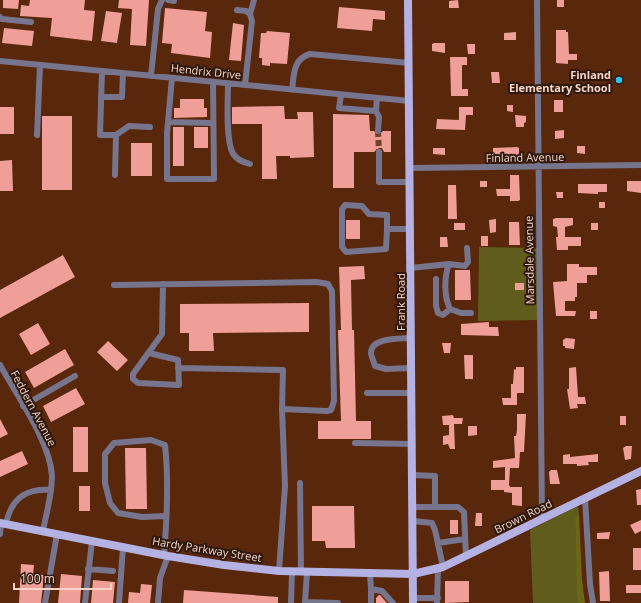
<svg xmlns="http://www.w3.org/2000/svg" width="641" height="603" font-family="'Open Sans',sans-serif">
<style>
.green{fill:#605d1c}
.forest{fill:#6b6717}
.building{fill:#ef9f97}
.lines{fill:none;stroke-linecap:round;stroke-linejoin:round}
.minor-tunnel{stroke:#6f4128;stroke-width:6;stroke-dasharray:6 3;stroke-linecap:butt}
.minor{stroke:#76758d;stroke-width:6}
.major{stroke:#b4b2e3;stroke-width:8}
.poi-dot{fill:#22c9fd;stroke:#2e180d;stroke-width:1.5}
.labels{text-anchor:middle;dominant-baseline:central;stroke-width:4;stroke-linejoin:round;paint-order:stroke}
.street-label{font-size:11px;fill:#f4d4c6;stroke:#2e180d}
.poi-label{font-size:11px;font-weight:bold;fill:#f4d4c6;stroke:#2e180d;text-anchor:end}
</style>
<rect width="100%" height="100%" fill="#58270c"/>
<path class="green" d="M479,247L537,248V320L478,321Z
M578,506L579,514L575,517L578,603H533L530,530Z"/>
<path class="forest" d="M579,514L582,580L585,603H578L577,595L575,517Z"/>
<path class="building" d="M3,0H19L18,9L3,8Z
M30,0H85L84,10L95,11L92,41L50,36L52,18L20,16L21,5L29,6Z
M119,0H149L146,46L130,45L132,9L118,8Z
M458,0L459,8H449V1Z
M557,0H564V7H557Z
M339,7L385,11V20L373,19L372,31L337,28Z
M165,8L207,12L205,31L212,32L210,58L171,53L172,44L162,43Z
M106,11L122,13L117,43L101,41Z
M233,23L244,25L241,61L229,60Z
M4,28L34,31L32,46L2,43Z
M556,30H566V32H568L569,54H577V60H568V64L556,63Z
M267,31L290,33L287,64L270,63V66L262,65V58H259L261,33H266Z
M516,32V40H504V33Z
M434,43H445V53L432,51V44Z
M467,44H475V54H468Z
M450,57H467V65H462V89H468V96H451Z
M491,72H499L500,83H492Z
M180,99H204V108H207V117L174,118V108H180Z
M554,100H563V112H554Z
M507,105H513V112L507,111Z
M284,106L285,119H298L297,112H313L314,157L290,158V156H276L277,179H262V124H232V107Z
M0,107H14V134H0Z
M459,107H473V115H466L465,130L436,129L437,119L459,120Z
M333,114L369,115L370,131H374L378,135L383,131H391V152H384L382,148H379L374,152H354V188H333Z
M515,115L526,116V122L524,123V127H516Z
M42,116H72V190H42Z
M173,127H184V166H173Z
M194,127H208V148H194Z
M564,130V138L555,139V131Z
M131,143H152V176H131Z
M577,146H585V154L577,153Z
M433,148H445V155L433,154Z
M493,148L517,147L519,148V155L493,156Z
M12,160L13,191H0V161Z
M510,175H519L520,200L518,201H510V196H497L496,189H510Z
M480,181H487V187H480Z
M627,181H641V193L627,191Z
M578,184H607V192H598V194L578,193Z
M448,185H456L457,219H448Z
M556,192H563V198H557Z
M599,202H605V208H599Z
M556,218H573V225L565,227V237H581V246H568V250H557L556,237H558L557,227L553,226V219Z
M496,219V232L490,233L489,220Z
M346,220H360V239H346Z
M509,222H519L520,245H509Z
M454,223H465V230H454Z
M591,223H598V230H591Z
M481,236H488V246H481Z
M440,237H447L448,247H440Z
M63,255L75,277L0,318V290Z
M567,264H579V267H597V275H587V283H577V297H575V301H565V311H576L575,316H556L553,282L567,281Z
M364,266L365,279L351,280L352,330H354L356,421H371V439H318V421H341L338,330H341L339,267Z
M455,270H470L471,300H455Z
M515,283H524V290H515Z
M309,303V332L213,333L214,351H189V333H180V304Z
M590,311H597V319H590Z
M489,322V327H498L499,336L461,335V324Z
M38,323L50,344L31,355L19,334Z
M566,338L575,339L574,349L565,348V346H563V340Z
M108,341L128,360L117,371L97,352Z
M442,343H451L450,353H444Z
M65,349L74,365L34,388L25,372Z
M464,355H473V379H465Z
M516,367H524V393H517V405H503L502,398H511V384H513L514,369L516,370Z
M576,367L578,397H585L586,404H577L578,408L570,409L567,389H569V368Z
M76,388L85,404L51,422L43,406Z
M517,414H526L524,452H520L519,468H510L509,485L510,487H522V506L512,505V493L504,492V490H491V480H505V467L493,468V461L515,458L514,436H516L517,430Z
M453,415L454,418H463L462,424H454L455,449H450L448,444L443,445V436L449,435V425H443L442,416Z
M620,416H626V425H620Z
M0,419L8,434L0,438Z
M468,426H477V435L468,436Z
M73,427H88V472H73Z
M626,446H632L631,459L625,460L623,448Z
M125,448H146L147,509H126Z
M22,451L28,464L0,477V461Z
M570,454V457L598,454V462H588L589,465L577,466V464H563V455Z
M551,470H557L560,484H550L549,472Z
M79,486H90V511H79Z
M641,489V505H637L636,490Z
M312,506H354L355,548H326L325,541H312Z
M476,513H482V526H475Z
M450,520H458V534H450Z
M641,520V531L635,534L630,525Z
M610,532L609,539H597V533Z
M633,548H641V570H633Z
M21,564L34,565L33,574L44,575L41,603H19Z
M609,571L610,601H600L599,572Z
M61,574L82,576L80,603H58Z
M93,580L115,582L113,603H91Z
M445,581H469V602L445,603Z
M141,584L152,585L150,603H128L129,592L140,593Z
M626,585H641V593H626Z
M184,590L278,597V603H183Z
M379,595H380L387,603H376V598Z"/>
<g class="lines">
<path class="minor-tunnel" d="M378,131L379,152"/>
<path class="minor" d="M168,0L174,1
M537,0L542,519
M237,10L246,11L250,14L252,21L245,85
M250,14L254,0
M0,17L2,19L31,22
M0,61L409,101
M102,71L100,135H116L115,175
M151,76L158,9L162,0
M172,78L167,133V179H214L213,82
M228,84C228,98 225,144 234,155C238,161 244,162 250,164
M292,90C294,74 293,59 310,54L409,63
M341,95L339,108L376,111L377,98
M101,97H122L123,73
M376,111L379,117L378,131
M168,122L213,123
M37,135L40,65
M116,135L129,126L150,127
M379,152V182H410
M410,168L641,165
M387,229L386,249L346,252L342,247V209L345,205L362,206L369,214L387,215V229H410
M449,264C444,277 444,297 450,309L461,313H471
M411,268L449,264L465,266L468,262L467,248
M436,279V306L438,313L443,315L450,309
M114,285L317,282L328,284L332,291L334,401L331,410L327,411L282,409L285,486L279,571
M411,338C400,339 370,337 371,354C372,358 374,362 375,366L386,369L411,368
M149,353L178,360L179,385L138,383L133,379V374L162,334L163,284
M0,365C17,396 50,441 52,476C52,495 46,514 43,531
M178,368L283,370L282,409
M367,393H411
M23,406L75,376
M355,443L412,444
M412,475L435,476V507
M300,483L301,572
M585,498L590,584L593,603
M413,507H458L464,512L466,556
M413,521L432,523L435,530L443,567
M6,524C11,499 25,488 51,490
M0,534L1,523
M438,543L465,539
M164,555C167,519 169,481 165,445L151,440L114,443L105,454V483L110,503L118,513L142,517L166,516
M88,569L113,571
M307,572L305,602L338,603
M370,574L371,589L382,591L393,603
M413,598H438
M45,603L57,534
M85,603L92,541
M119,603L123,547
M158,603L160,578L168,556
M291,603L292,572
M371,603V589
M437,603L438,569"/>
<path class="major" d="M408,0L413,603
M0,523L168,556L224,565L279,571L413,574L443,567L641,471"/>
</g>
<circle class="poi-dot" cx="619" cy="80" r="4"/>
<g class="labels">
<g class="street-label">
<text transform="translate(206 71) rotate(6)">Hendrix Drive</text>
<text transform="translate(525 157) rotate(-1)">Finland Avenue</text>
<text transform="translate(529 260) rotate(-91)">Marsdale Avenue</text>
<text transform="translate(400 302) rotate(-90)">Frank Road</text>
<text transform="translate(34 408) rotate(62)">Feddern Avenue</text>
<text transform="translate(523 516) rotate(-26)">Brown Road</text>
<text transform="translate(207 549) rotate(9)">Hardy Parkway Street</text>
</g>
<g class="poi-label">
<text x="611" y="74">Finland<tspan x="611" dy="13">Elementary School</tspan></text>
</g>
</g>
<path d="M14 583v6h97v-6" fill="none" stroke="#f4d4c6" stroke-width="2"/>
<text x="20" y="583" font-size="12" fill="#f4d4c6" stroke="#2e180d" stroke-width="3" paint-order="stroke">100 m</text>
</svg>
